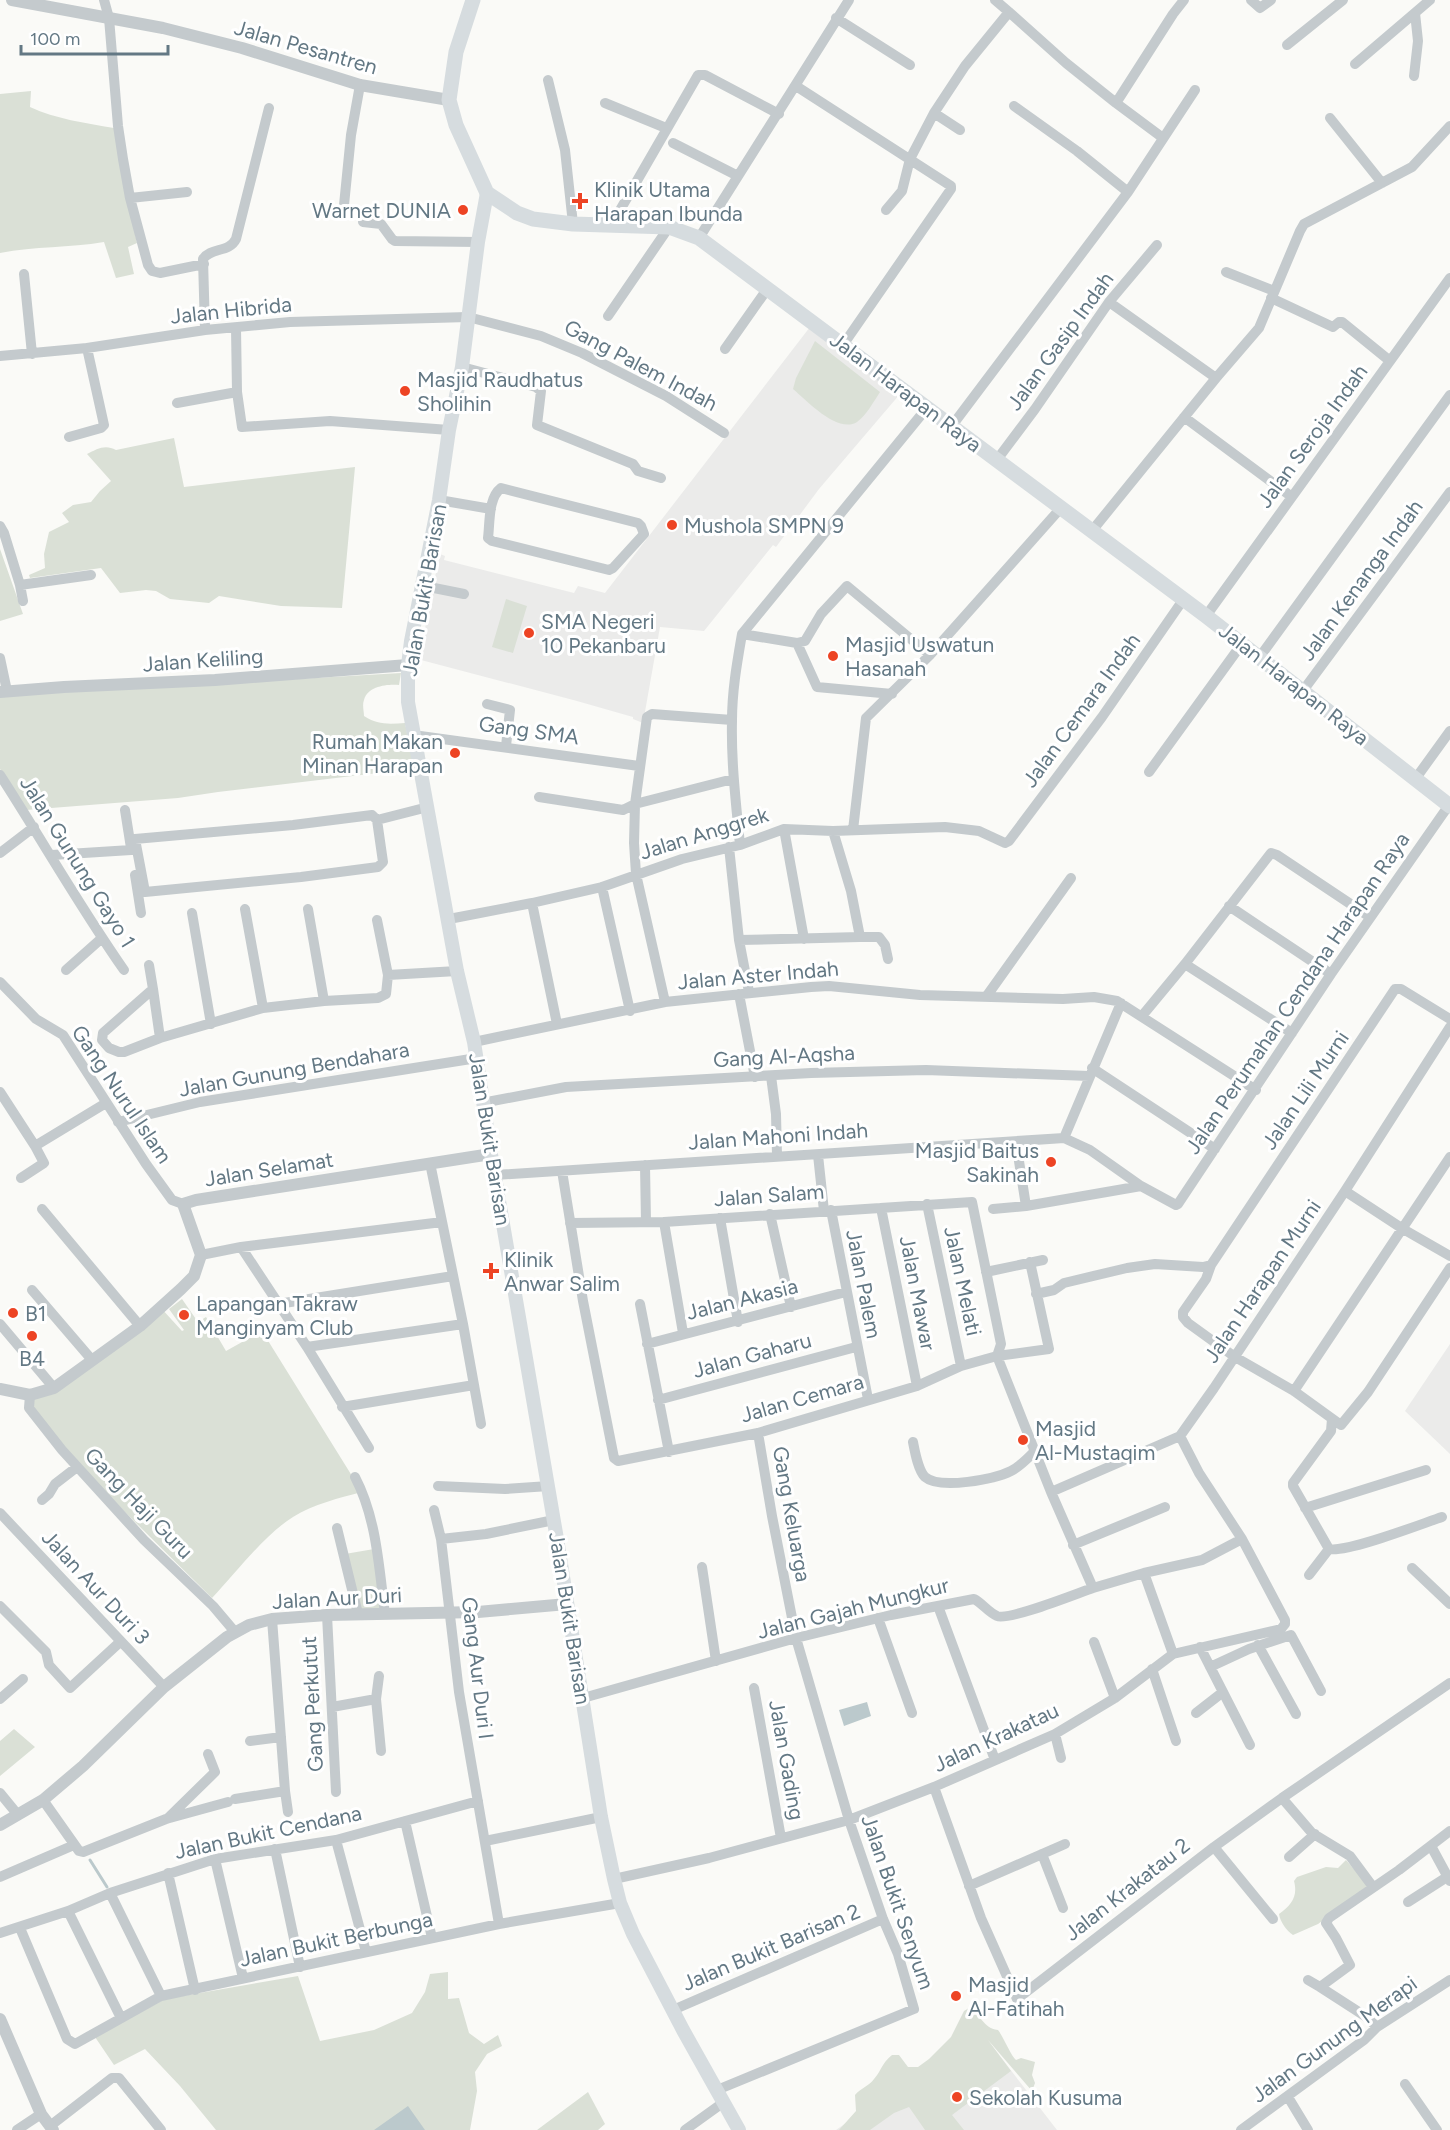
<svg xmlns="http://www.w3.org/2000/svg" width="1450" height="2130" font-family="Figtree,sans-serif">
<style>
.built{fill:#ebebea}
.green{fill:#dae0d6}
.water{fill:#bbc9cc}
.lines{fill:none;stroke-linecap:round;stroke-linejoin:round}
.stream{stroke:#bbc9cc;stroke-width:3}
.minor{stroke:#c4cacd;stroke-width:10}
.tertiary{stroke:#c4cacd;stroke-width:12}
.secondary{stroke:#d6dcdf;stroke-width:14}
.primary{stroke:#d6dcdf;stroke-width:15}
.poi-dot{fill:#ed4424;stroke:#fff;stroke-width:2}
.labels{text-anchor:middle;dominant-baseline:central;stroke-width:6;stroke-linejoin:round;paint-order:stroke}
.street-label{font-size:21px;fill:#637884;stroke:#fff}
.poi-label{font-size:21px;fill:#637884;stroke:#fff;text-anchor:start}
</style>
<rect width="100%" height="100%" fill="#fafaf7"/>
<path class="built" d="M810,327L900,394L819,489L776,547L773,545L704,631L660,627L643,723L633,719V717L577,701L421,660L427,614L440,554L445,556L444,560L574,593L578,586L605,593Z
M1450,1344V1454L1405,1411Z
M979,2029L1057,2130H836Z"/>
<path class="green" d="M31,91L30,107C56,119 85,123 114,128L137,243L128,247L134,274L116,278L104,242C69,248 35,246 0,253V94Z
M815,341L880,392C874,401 866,416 857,422C838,434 807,401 793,389L796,378Z
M174,438L184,487L355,467L342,608L281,606L219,596L209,603L170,599L156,591L146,590L120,593L101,568L30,578L29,575L45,568L44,554L49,532L69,522L62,513L73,505L91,502L100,491L111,481L87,454C97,449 105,444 116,450Z
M0,549L23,614L0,621Z
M506,599L527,606L513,653L492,647Z
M401,673L399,685C387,684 368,686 364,700C362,705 364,711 364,716C377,725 389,724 405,723L414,767L403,770L218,792L178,798L26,810L0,769V696Z
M182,1299L198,1322L206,1317L226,1351L262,1331L362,1492C340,1498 313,1504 293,1517C264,1535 236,1573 212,1598L62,1450L37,1419L30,1395L54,1388L161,1308L182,1331L184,1330L169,1309Z
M374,1549L383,1609L358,1612L345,1554Z
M14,1729L35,1747L0,1776V1741Z
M1346,1860L1369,1886L1318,1924L1293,1935C1287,1931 1280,1922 1279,1914C1292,1905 1298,1896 1294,1881L1297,1877L1326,1867L1338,1868Z
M448,1972V1999L459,1998L469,2033L484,2044L498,2035L502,2046L487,2054L475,2072L477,2091L470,2130H216L180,2086L145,2049L114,2065L95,2037L165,1999L298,1976L320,2041L374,2030L412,2013L425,1992L430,1974Z
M969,2008C981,2013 982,2028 998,2030C1004,2038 1011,2056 1016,2060L1021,2058L1035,2062L1032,2075L1035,2083L1032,2091L988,2040L1011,2071L952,2115L964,2130H925L909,2107L894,2113L870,2130H839L856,2111L855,2095C861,2088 869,2086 874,2079C882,2070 881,2064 892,2055H899L908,2067H918L929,2059L951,2037L964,2011Z
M588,2092L605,2124L598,2130H537Z"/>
<path class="water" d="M867,1702L871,1716L844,1726L839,1710Z
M408,2106L425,2130H374Z"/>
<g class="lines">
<path class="stream" d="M90,1860L107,1887"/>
<path class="minor" d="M104,0L109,18L118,126L123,159L130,198L148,265L152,271L160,273L204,264
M995,0L1009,12
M1251,0L1260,8L1271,0
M836,18L910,65
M1287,45L1343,0
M1355,64L1430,0
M1414,76L1418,41L1415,13
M548,80L565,150L573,224
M796,86L951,186V189L843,345
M605,103L666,128
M1014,106L1077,151L1128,192
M934,113L960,130
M1330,118L1382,183
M1163,138L1116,103L1173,14L1184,0
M673,143L738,176
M130,198L187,192
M344,205L351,135L360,85
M886,210L902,191L910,159L934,113L965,66L1009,12L1066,63L1116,103
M363,222L381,224L392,239L395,241L478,242
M612,224L698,75H705L779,114
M699,238L849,0
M1226,272L1274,291
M24,274L32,354
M1271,298L1333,327L1339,322H1342L1390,361
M1109,302L1216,378
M608,316L669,227
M236,328L237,392L242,427L330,421L449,430
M205,330L203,259C211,247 229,253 236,239L269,108
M725,349L768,288
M0,356L87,348L205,330L290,322L468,317L541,336L582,353L666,396L724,433
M462,367L536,387L541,391L537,425L633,464L638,471L661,478
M177,403L237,392
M1184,417L1292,497
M951,427L1128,192L1195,90
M69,437L101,428L104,425L87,348
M996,461L1035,409L1109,302L1157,245
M501,488L638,523L641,526L644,534L613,568L609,570L492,541L488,538C490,523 488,498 501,488Z
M439,500L491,509
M0,526L4,533L20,585L23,601
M1091,532L1216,378L1259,328L1300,231L1304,224L1412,167L1450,126
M20,585L91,575
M424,586L464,594
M1206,616L1450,278
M742,634L797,643L817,687L892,694
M797,643L805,641L821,614L847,586L930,655
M0,658L7,691
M1259,658L1450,395
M1302,692L1450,492
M487,704L510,710L506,746
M413,735L639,766
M1149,772L1241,645
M0,775C42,840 80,907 124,970
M1416,778L1450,731
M539,797L623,810L635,804L733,779
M125,810L131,848
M372,815L377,820L383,862L378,867L301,877L145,892L135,839L293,825Z
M377,820L428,807
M784,829L804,939
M853,830L866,718L930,655L1060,509
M740,845C736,803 731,762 732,721C732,691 737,663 742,634L926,409
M729,847L739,940L749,992
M0,853L34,827
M52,855L131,850
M135,875L141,913
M602,887L630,1011
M532,903L557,1024
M1229,906L1331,974
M245,909L263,1008
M308,909L324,1001
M192,913L211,1024
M449,919L532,903L602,887L682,859L740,845L784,829L833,831L945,827L979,831L1005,843L1009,841L1102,717L1183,600
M377,920L388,975
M860,937H879L885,945L888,959
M739,940L860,937L851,891L833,831
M1185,964L1292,1033
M149,965L153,989L103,1033L102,1040L109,1048L119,1052H124L160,1038L263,1008L324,1001L378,998L386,994L388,975L457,971
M66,970L102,938
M0,982L36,1019L63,1035L146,1164L172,1200L183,1204
M153,989L160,1038
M739,994L755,1077
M986,997L1071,878
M665,1002L636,874L634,843L635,804L647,717L652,714L732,720
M1142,1016L1185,964L1271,853L1277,855L1370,917
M474,1042L665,1002L811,987L829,986L920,995L1063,999L1094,997L1117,1001L1256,1090
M1092,1068L1215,1149
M771,1076L776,1114L777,1155
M0,1092L35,1146L106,1103
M482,1103L566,1087L811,1073L926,1070L1089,1076
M118,1122L200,1102L477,1058
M1064,1138L1090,1150L1141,1186L1176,1205L1178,1204L1331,974L1449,805
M1064,1138L1121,1003
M1016,1142L1026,1206
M818,1155L824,1211
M430,1163L463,1324L481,1424
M645,1165L646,1222
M562,1171L583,1301L614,1458L618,1461L758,1433L917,1386L961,1366L997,1356L1049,1349L1030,1262
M495,1175L1064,1138
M21,1178L44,1163L35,1146
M1345,1191L1403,1229L1450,1256
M927,1204L961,1366
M881,1208L917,1386
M42,1209L140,1326
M993,1209L1026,1206L1141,1186
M831,1210L868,1399
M770,1214L791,1307
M720,1218L738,1322
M664,1222L683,1333
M570,1223L664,1222L972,1202L1001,1344L997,1356
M241,1247L307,1347L369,1448
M201,1255L241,1247L442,1222
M1211,1265L1206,1279L1183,1312V1317L1188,1323L1235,1357L1294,1391L1341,1425L1368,1392L1450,1268
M986,1272L1043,1260
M32,1290L92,1360
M1036,1294L1054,1290L1064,1283L1127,1268L1155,1264L1203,1267L1211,1265L1395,989H1401L1450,1019
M278,1304L453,1276
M640,1304L669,1452
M0,1324L54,1388
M647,1344L846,1292
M307,1347L463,1324
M1294,1391L1450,1157
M30,1395L29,1408L62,1450L144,1540L213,1606L235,1632
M658,1400L856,1347
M342,1407L474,1385
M1332,1419L1331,1431L1293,1483V1486L1329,1549C1347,1553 1421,1524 1442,1517
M913,1442C915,1452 918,1470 925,1477C940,1490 995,1479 1011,1471C1021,1466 1029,1457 1036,1450
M355,1477C377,1519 379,1569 385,1614
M438,1486L505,1489L549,1486
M1051,1492L1180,1436L1214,1388L1345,1191L1450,1027
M42,1500L49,1494L55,1484L77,1467
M1305,1508L1426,1470
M434,1510L441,1539L459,1692L499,1924
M0,1513L164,1687
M337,1528L358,1614
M441,1539L486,1534L554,1520
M1073,1545L1165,1507
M702,1567L716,1661
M1412,1568L1450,1604
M1144,1573L1173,1654
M1309,1575L1329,1549
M1093,1588L1144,1573L1202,1560L1242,1539L1199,1473L1180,1436
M0,1606L46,1652L49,1665L70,1688L120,1642
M938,1606L995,1760
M327,1615L336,1792
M878,1618L912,1713
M272,1619L285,1791L288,1812
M1094,1642L1115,1698
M1258,1645L1296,1714
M1200,1647L1250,1745
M1210,1667L1249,1649L1291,1635L1321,1691
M1152,1669L1176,1741
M754,1688L781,1838
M583,1698L796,1638L891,1615L974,1599C982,1603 988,1612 997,1616C1009,1621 1078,1593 1093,1588L1051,1492L997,1356
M0,1699L23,1679
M376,1699L381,1751
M332,1707L376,1699L379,1676
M1196,1713L1223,1692
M1055,1734L1061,1758
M250,1741L281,1737
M934,1787L981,1918L1017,1999L1214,1847L1282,1798L1450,1683
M0,1793L18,1815
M1282,1798L1312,1833L1350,1856L1373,1887
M235,1799L285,1791
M43,1800L79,1851L83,1852L166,1819L228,1802
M167,1819L215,1772L208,1754
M405,1821L432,1938
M336,1840L366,1952
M485,1841L601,1817
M1431,1846L1450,1881
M1214,1847L1273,1919
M275,1849L300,1967
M1042,1854L1063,1908
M1289,1857L1315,1834
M215,1859L243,1978
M168,1873L195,1990
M0,1877L74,1845
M614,1879L709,1858L849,1820L934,1787L1055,1734L1115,1698L1173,1654L1281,1629L1285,1624V1620L1242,1539
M969,1886L1065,1844
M110,1893L161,1996
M1408,1902L1447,1877
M68,1911L121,2018
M20,1928L67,2039L75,2044L161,1996L499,1924L620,1903
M0,1933L68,1911L110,1893L215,1859L336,1840L478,1801
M1308,1980L1320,1987
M673,2010L883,1919
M1377,2027L1365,2016L1320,1987L1350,1965L1336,1938L1326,1923L1329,1918L1399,1870L1450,1831
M1405,2084L1437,2130
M717,2090L914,2009L898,1954L883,1919L849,1820L796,1638L772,1516L758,1433
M1288,2097L1308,2130
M50,2126L112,2078H119L161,2130
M17,2130L41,2114
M685,2130L724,2102
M1241,2130L1364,2040L1377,2027L1450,1980"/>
<path class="tertiary" d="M12,0L163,28L242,48L360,85L449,100
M0,692L64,687L215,680L408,665
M0,1389L30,1395L54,1388L140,1326L181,1289L194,1276L201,1255L183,1204L196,1200L491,1154
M0,1825L43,1800L83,1766L164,1687L227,1637L249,1625L272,1619L327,1615L478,1612L567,1604
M0,2019L41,2114L53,2130"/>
<path class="secondary" d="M487,193L478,242L462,367L449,430L439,500L411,641L408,665V702L457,971L474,1042L491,1154L558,1545L601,1817L614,1879L620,1903L633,1934L683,2030L739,2130"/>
<path class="primary" d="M473,0L456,52L449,100L456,125L487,193L517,213L533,219L573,224L669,227L699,238L1206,616L1450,806"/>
</g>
<g class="poi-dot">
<path d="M577 192h6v6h6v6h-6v6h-6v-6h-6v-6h6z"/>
<circle cx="463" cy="210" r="6"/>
<circle cx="405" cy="391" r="6"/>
<circle cx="672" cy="525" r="6"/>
<circle cx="529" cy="633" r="6"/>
<circle cx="833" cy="656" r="6"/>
<circle cx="455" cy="753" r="6"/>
<circle cx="1051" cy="1162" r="6"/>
<path d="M488 1262h6v6h6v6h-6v6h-6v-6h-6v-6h6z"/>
<circle cx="13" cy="1313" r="6"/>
<circle cx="184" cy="1315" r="6"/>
<circle cx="32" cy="1336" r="6"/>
<circle cx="1023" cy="1440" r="6"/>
<circle cx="956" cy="1996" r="6"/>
<circle cx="957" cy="2097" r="6"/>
</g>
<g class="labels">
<g class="street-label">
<text transform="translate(306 47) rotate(16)">Jalan Pesantren</text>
<text transform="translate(231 310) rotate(-6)">Jalan Hibrida</text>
<text transform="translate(1060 341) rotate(-54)">Jalan Gasip Indah</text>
<text transform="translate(641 365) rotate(28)">Gang Palem Indah</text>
<text transform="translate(906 392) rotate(37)">Jalan Harapan Raya</text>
<text transform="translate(1312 436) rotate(-54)">Jalan Seroja Indah</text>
<text transform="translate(1361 580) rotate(-54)">Jalan Kenanga Indah</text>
<text transform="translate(424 590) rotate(-80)">Jalan Bukit Barisan</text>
<text transform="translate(203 660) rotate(-4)">Jalan Keliling</text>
<text transform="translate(1294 684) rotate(38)">Jalan Harapan Raya</text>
<text transform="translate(1081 710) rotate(-54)">Jalan Cemara Indah</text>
<text transform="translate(529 730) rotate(8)">Gang SMA</text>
<text transform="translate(704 833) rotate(-17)">Jalan Anggrek</text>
<text transform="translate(78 862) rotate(58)">Jalan Gunung Gayo 1</text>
<text transform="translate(758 975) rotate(-5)">Jalan Aster Indah</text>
<text transform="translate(1297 993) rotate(-56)">Jalan Perumahan Cendana Harapan Raya</text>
<text transform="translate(784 1056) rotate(-3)">Gang Al-Aqsha</text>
<text transform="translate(294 1069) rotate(-10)">Jalan Gunung Bendahara</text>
<text transform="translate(1305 1090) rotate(-56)">Jalan Lili Murni</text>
<text transform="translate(122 1094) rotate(56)">Gang Nurul Islam</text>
<text transform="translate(778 1136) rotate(-4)">Jalan Mahoni Indah</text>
<text transform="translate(490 1139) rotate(81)">Jalan Bukit Barisan</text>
<text transform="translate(269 1169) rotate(-9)">Jalan Selamat</text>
<text transform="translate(769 1195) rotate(-4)">Jalan Salam</text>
<text transform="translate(963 1281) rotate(78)">Jalan Melati</text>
<text transform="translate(1262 1281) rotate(-56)">Jalan Harapan Murni</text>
<text transform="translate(864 1284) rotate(79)">Jalan Palem</text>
<text transform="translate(918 1293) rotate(79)">Jalan Mawar</text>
<text transform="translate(742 1299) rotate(-14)">Jalan Akasia</text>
<text transform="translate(752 1355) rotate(-15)">Jalan Gaharu</text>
<text transform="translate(802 1398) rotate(-16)">Jalan Cemara</text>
<text transform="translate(139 1503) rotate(46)">Gang Haji Guru</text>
<text transform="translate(792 1514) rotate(80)">Gang Keluarga</text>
<text transform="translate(96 1587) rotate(47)">Jalan Aur Duri 3</text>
<text transform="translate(337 1598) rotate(-3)">Jalan Aur Duri</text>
<text transform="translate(853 1608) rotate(-14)">Jalan Gajah Mungkur</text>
<text transform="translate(570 1618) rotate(81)">Jalan Bukit Barisan</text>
<text transform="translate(478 1668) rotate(83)">Gang Aur Duri I</text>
<text transform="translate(312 1704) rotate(-93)">Gang Perkutut</text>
<text transform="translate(996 1737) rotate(-25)">Jalan Krakatau</text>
<text transform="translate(787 1760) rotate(80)">Jalan Gading</text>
<text transform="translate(268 1832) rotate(-12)">Jalan Bukit Cendana</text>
<text transform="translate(1127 1889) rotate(-38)">Jalan Krakatau 2</text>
<text transform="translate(898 1902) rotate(71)">Jalan Bukit Senyum</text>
<text transform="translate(336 1939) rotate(-12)">Jalan Bukit Berbunga</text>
<text transform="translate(771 1947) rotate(-23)">Jalan Bukit Barisan 2</text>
<text transform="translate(1334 2039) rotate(-36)">Jalan Gunung Merapi</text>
</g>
<g class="poi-label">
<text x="594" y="189">Klinik Utama<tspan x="594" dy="24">Harapan Ibunda</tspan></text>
<text x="451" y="210" text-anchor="end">Warnet DUNIA</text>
<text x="417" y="379">Masjid Raudhatus<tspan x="417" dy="24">Sholihin</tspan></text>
<text x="684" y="525">Mushola SMPN 9</text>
<text x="541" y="621">SMA Negeri<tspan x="541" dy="24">10 Pekanbaru</tspan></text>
<text x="845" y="644">Masjid Uswatun<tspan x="845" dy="24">Hasanah</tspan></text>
<text x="443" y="741" text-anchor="end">Rumah Makan<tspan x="443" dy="24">Minan Harapan</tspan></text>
<text x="1039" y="1150" text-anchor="end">Masjid Baitus<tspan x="1039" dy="24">Sakinah</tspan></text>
<text x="504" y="1259">Klinik<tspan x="504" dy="24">Anwar Salim</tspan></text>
<text x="196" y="1303">Lapangan Takraw<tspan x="196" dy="24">Manginyam Club</tspan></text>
<text x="25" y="1313">B1</text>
<text x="32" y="1358" text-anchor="middle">B4</text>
<text x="1035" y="1428">Masjid<tspan x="1035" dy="24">Al-Mustaqim</tspan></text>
<text x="968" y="1984">Masjid<tspan x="968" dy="24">Al-Fatihah</tspan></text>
<text x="969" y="2097">Sekolah Kusuma</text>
</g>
</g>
<path d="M21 45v9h147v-9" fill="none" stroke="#637884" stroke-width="3"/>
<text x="30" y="45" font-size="18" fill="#637884" stroke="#ffffff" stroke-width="4.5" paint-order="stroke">100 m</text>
</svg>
